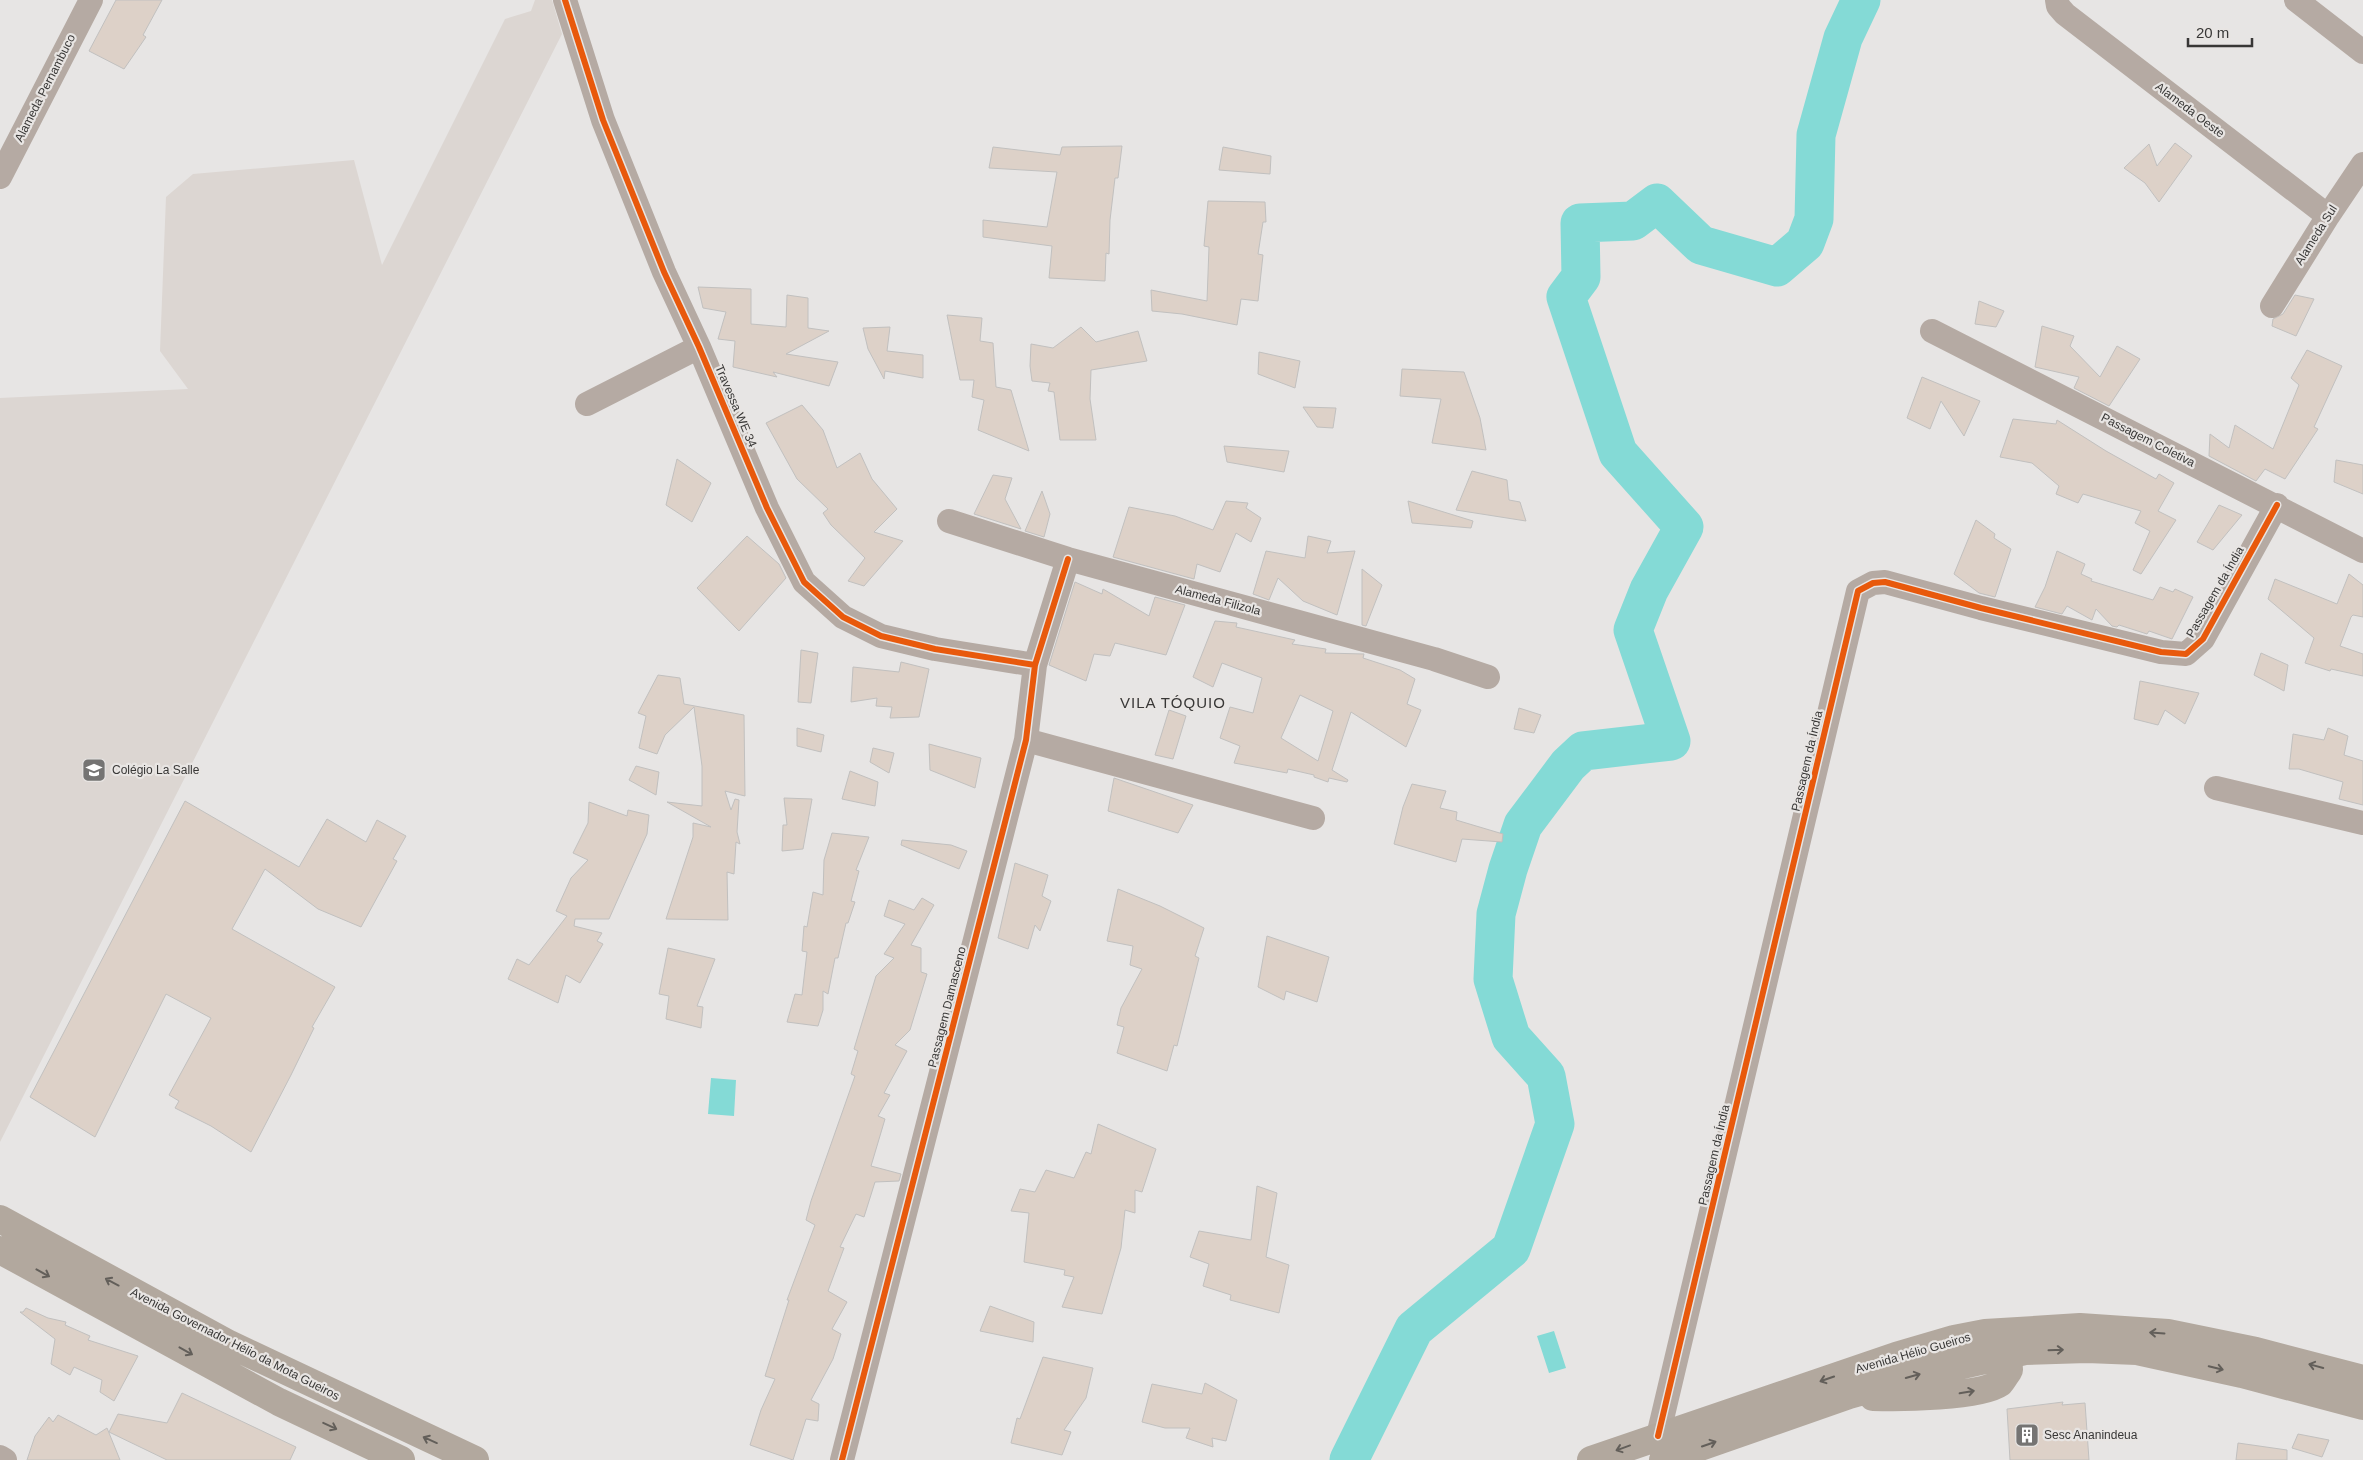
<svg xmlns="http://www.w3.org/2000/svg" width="2363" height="1460" font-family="Helvetica,sans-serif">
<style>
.built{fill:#dcd6d2}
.water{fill:#84dad6}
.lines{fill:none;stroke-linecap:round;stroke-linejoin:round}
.river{stroke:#84dad6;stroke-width:39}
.building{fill:#ddd1c8;stroke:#c1c0bf;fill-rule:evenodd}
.street{stroke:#b5aaa3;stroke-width:24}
.secondary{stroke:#b2a89e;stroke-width:28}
.cycleway-casing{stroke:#e8e5e3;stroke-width:9}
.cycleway{stroke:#e8590c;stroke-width:6}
.oneway{stroke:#635f5a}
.labels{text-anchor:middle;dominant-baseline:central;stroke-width:4.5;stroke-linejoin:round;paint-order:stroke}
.street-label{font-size:12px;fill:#383736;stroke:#e8e5e3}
.poi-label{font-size:12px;fill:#383736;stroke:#e8e5e3;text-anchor:start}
.quarter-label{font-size:15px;letter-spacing:1px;fill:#383736;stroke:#e8e5e3}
</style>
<rect width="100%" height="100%" fill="#e7e5e4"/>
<path class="built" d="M535,0H552L562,34L0,1142V398L188,389L160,351L166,197L193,174L354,160L382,265L505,19L531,11Z"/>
<path class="water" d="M711,1078L736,1080L734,1116L708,1114Z
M1554,1331L1566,1368L1549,1373L1537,1336Z"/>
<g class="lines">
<path class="river" d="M1349,1460L1414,1329L1511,1249L1555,1124L1546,1076L1511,1037L1493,979L1496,914L1508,869L1523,825L1568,765L1583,751L1671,741L1633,630L1649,590L1684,527L1618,453L1566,297L1581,277L1580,223L1633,221L1657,203L1701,245L1777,267L1805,243L1814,219L1816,135L1843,38L1861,0"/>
</g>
<path class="building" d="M116,0H162L143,35L146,37L124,69L89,51Z
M2175,143L2192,156L2159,202L2145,183L2124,168L2149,144L2157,166Z
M1122,146L1118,178H1115L1110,220L1109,254L1106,253L1105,281L1049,278L1052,246L983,237V220L1047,227L1057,172L989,168L993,147L1060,155L1062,147Z
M1223,147L1271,156L1270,174L1219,170Z
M1208,201L1265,202L1266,222H1263L1258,254L1263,255L1258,301L1241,299L1237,325L1182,314L1152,311L1151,290L1207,301L1209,247L1204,246Z
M698,287L751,289V324L786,327L787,295L808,298V328L829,331L786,354L838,362L829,386L773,372L777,377L733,367L735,341L718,339L726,312L703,308Z
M2295,295L2314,299L2296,336L2272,326L2273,319L2283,314Z
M1979,301L2004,311L1996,327L1975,324Z
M947,315L982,318L980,341L993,343L996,387L1011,390L1029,451L978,430L984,400L972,397L974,380H960Z
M2042,326L2074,336L2070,346L2100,377L2117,346L2140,359L2109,406L2074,388L2079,377L2035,367Z
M890,327L887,351L923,355V378L885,371L884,379L868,349L863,328Z
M1081,327L1096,342L1138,331L1147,361L1091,370L1090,399L1096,440H1060L1054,392L1048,391L1050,383L1032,381L1030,366L1031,344L1053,348Z
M2307,350L2342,366L2314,427L2318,429L2285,479L2265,469L2256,481L2209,456L2210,434L2229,448L2235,425L2273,449L2299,385L2291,378Z
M1259,352L1300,361L1295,388L1258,374Z
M1402,369L1464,372L1480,418L1486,450L1432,443L1441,399L1400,396Z
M1922,377L1980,401L1964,436L1941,401L1930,429L1907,418Z
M802,405L823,430L837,468L860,453L872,479L897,509L874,532L903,541L864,586L848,581L865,558L831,525L823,513L828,509L797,479L766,423Z
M1303,407L1336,408L1333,428L1317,427Z
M2013,419L2056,424L2057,420L2106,451L2156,479L2159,474L2174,483L2158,511L2176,520L2141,574L2133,570L2150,531L2135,523L2141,511L2083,494L2078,503L2056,494L2059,486L2032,463L2000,457Z
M1224,446L1289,451L1284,472L1227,462Z
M677,459L711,483L692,522L666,505Z
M2336,460L2363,465V494L2334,482Z
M1472,471L1507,480L1509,500L1520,502L1526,521L1456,510Z
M993,475L1012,478L1005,499L1021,529L974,514Z
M1042,491L1050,514L1044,537L1025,531Z
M1226,501L1248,503L1246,508L1261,518L1251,542L1236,533L1220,572L1197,564L1194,579L1113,557L1129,507L1175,516L1213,530Z
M1408,501L1473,521L1471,528L1412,523Z
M2219,505L2242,515L2213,550L2197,542Z
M1976,520L1995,534L1994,538L2011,549L1995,597L1979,593L1954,574Z
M747,536L779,564L786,578L739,631L697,588Z
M1308,536L1331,541L1327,553L1355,551L1337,615L1303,601L1278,578L1269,600L1253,594L1266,551L1305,558Z
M2057,551L2085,564L2081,574L2092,579L2091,581L2153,600L2160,587L2173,592L2175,589L2193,597L2172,639L2149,631L2147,634L2119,625L2117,627L2112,626L2096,609L2092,620L2067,606L2062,614L2035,607L2045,587Z
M1362,569L1382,585L1366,626L1362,625Z
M2349,574L2363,585V617L2353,615L2351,617L2340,646L2363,654V676L2331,669L2330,671L2305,663L2314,638L2268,599L2275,579L2337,604Z
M1075,582L1102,594L1103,589L1149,616L1155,597L1185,605L1166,655L1115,643L1110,656L1094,654L1086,681L1049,665Z
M1215,621L1237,623L1236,627L1295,640L1292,644L1326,649L1325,653L1364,654L1363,658L1400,670L1415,679L1407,704L1421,710L1406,747L1351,712L1332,770L1348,780L1347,782L1329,778L1328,782L1314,777V775L1288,769L1287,773L1234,763L1240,746L1220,738L1230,707L1253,713L1262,678L1222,663L1213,687L1193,677ZM1300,695L1333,711L1318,761L1281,738Z
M801,650L818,653L811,703L798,702Z
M2261,653L2288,665L2284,691L2254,675Z
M901,662L929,669L919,717L890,718L892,707L876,706L877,698L851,702L853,667L899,672Z
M658,675L680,678L684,704L744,715L745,796L725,791L731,810L735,799L739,800L737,832L740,844L736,842L734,874L727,872L728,920L666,919L693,837V823L711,827L667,802L702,806V766L694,707L665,735L657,754L639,748L646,716L638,713Z
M2140,681L2199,693L2185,724L2165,710L2158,725L2134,719Z
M1519,708L1541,715L1534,733L1514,729Z
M1169,710L1186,716L1173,759L1155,755Z
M797,728L824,735L821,752L797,746Z
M2328,728L2348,736L2344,755L2363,761V805L2339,799L2343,782L2299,769H2289L2293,734L2324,740Z
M929,744L981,758L975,788L930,770Z
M873,748L894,753L889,773L870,762Z
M636,766L659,772L656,795L629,780Z
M850,771L878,782L875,806L842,799Z
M1114,778L1193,805L1178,833L1108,811Z
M1412,784L1446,791L1440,808L1457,812L1456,820L1503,834L1502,842L1462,839L1456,862L1394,844L1403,807Z
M784,798L812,799L803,849L782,851L783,825H787Z
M185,801L299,867L327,819L366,842L377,820L406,836L393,859L397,861L361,927L318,909L265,869L232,929L335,987L312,1027L314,1028L291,1075L251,1152L211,1126L175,1108L179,1101L169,1095L211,1018L166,994L95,1137L30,1097Z
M589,802L627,816L628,810L649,815L647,834L609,919H575L574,926L602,933L597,941L603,944L580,983L566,975L558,1003L508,979L517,959L529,965L567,916L556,911L571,878L588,860L573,853L588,823Z
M832,833L869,837L856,870L859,871L851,901L855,902L848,923H846L838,958H835L828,994L823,991V1010L818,1026L787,1022L795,994L802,995L807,952L802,951L804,926L807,927L813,892L823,895L824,860Z
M902,840L951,845L967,851L959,869L901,845Z
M1015,863L1048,875L1042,896L1051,901L1040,931L1035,925L1028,949L998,938Z
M1118,889L1160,906L1204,928L1195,956L1199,958L1177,1046L1174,1045L1167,1071L1117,1053L1124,1027L1117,1025L1121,1008L1142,969L1130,965L1133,946L1107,941Z
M922,898L934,905L911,945L921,948V972L927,974L910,1030L895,1045L907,1051L884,1093L890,1095L878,1116L885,1119L871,1166L901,1174L899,1181L875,1182L864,1217L856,1214L840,1247L844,1248L828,1291L847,1302L832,1329L841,1334L833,1359L811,1400L819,1404L818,1421L806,1419L793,1460L750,1445L761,1410L775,1379L765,1376L789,1300H787L815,1225L806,1220L811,1201L855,1076L851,1074L858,1051L854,1049L876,976L894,958L884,954L905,924L884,916L889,900L914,910Z
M1267,936L1329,957L1317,1002L1286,991L1284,1000L1258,987Z
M668,948L715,959L697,1006L703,1007L701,1028L666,1019L669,996L659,994Z
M1098,1124L1156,1149L1142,1192L1135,1190V1213L1125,1210L1121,1248L1102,1314L1062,1307L1074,1277L1064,1275L1065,1270L1024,1262L1029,1213L1011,1211L1020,1189L1035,1192L1046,1170L1074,1178L1086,1152L1091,1154Z
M1257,1186L1277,1193L1266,1257L1289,1265L1279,1313L1230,1300L1231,1295L1203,1286L1209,1264L1190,1257L1199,1231L1251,1240Z
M990,1306L1034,1322L1033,1342L980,1331Z
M26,1308L48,1318L66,1322L65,1325L90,1336L88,1340L138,1356L114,1401L100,1392L102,1380L74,1367L70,1375L51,1364L55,1339L20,1312H23Z
M1043,1357L1093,1368L1086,1398L1064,1430L1071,1432L1062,1455L1011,1443L1017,1418L1020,1419Z
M1205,1383L1237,1400L1226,1441L1212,1438L1213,1447L1186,1438L1190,1428H1165L1142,1422L1152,1384L1202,1394Z
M182,1393L296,1447L290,1460H167L109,1432L118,1414L167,1423Z
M2063,1402L2062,1405L2085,1403L2089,1460H2010L2007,1409Z
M58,1415L96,1435L107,1428L120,1460H27L35,1436L49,1417L53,1422Z
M2298,1434L2329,1440L2322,1457L2292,1448Z
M2238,1443L2287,1450V1460H2236Z"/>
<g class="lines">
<path class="street" d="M565,0L603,120L664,272L699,347L767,508L804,582L843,617L881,636L935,649L1035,665
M2057,0L2058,6L2065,14L2328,216
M2296,0L2363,52
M0,177L91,0
M2272,306L2328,216L2363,164
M1932,331L2363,551
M587,404L699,347
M949,521L1068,559L1434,659L1488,677
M1026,740L1313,818
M2216,788L2363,823
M1658,1436L1858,591L1873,583L1885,582L1981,608L2161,652L2186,654L2203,639L2277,505
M0,1457L5,1460
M842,1460L1026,740L1035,665L1068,559"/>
<path class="secondary" d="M0,1219L229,1344L475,1460
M0,1250L279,1402L401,1460
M1873,1397C1899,1398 1980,1397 2000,1383C2003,1380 2006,1374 2009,1370L2007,1338
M1591,1460L1896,1356L1954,1339L1985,1333L2080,1327L2168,1333L2256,1351L2363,1379
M1663,1460L1849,1395L1931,1372L2025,1351L2087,1349L2137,1351L2242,1374L2363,1406"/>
<g class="cycleway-casing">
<path id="cycleway" d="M565,0L603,120L664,272L699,347L767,508L804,582L843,617L881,636L935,649L1035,665
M1658,1436L1858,591L1873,583L1885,582L1981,608L2161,652L2186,654L2203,639L2277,505
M842,1460L1026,740L1035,665L1068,559"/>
</g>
<use href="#cycleway" class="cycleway"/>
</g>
<defs><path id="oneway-shaft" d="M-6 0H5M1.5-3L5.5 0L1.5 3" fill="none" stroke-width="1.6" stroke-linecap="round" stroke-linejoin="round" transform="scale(1.25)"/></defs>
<g class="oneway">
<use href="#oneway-shaft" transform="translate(43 1273) rotate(29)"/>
<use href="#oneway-shaft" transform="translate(112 1282) rotate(-152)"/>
<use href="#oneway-shaft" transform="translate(2157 1333) rotate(-176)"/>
<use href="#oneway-shaft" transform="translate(2056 1350) rotate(-2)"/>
<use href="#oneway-shaft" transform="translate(186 1351) rotate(29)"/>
<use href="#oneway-shaft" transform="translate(2316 1366) rotate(-165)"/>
<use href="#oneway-shaft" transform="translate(2216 1368) rotate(14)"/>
<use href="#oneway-shaft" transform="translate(1913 1376) rotate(-16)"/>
<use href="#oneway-shaft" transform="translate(1827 1379) rotate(161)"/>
<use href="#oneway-shaft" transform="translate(1967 1392) rotate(-10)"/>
<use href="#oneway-shaft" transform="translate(330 1426) rotate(25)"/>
<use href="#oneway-shaft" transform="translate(430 1440) rotate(-156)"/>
<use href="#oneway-shaft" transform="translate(1709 1444) rotate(-19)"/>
<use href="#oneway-shaft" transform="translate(1623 1448) rotate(160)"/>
</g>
<defs>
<g id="school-square" transform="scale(1.25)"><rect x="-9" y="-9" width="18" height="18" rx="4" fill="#757473" stroke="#e8e5e3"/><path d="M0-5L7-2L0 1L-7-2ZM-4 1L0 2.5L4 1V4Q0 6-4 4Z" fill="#fff"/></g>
<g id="building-square" transform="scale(1.25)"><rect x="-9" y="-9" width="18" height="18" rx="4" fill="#757473" stroke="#e8e5e3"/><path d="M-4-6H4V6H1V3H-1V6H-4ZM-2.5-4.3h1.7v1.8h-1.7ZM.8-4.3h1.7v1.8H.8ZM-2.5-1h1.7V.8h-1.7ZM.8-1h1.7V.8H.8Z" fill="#fff"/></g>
</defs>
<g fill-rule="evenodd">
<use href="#school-square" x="94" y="770"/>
<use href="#building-square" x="2027" y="1435"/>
</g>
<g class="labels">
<g class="street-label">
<text transform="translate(45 88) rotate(-63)">Alameda Pernambuco</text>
<text transform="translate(2190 110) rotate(37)">Alameda Oeste</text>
<text transform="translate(2316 235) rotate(-58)">Alameda Sul</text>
<text transform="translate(736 406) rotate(67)">Travessa WE 34</text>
<text transform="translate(2148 440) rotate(27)">Passagem Coletiva</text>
<text transform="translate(2215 592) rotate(-60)">Passagem da Índia</text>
<text transform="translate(1218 600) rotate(15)">Alameda Filizola</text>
<text transform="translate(1807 761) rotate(-77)">Passagem da Índia</text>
<text transform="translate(947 1007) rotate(-76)">Passagem Damasceno</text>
<text transform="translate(1714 1155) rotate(-77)">Passagem da Índia</text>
<text transform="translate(235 1344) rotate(27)">Avenida Governador Hélio da Mota Gueiros</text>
<text transform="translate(1913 1353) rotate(-16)">Avenida Hélio Gueiros</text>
</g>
<g class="poi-label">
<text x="112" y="770">Colégio La Salle</text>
<text x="2044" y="1435">Sesc Ananindeua</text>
</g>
<g class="quarter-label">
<text x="1173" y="702">VILA TÓQUIO</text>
</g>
</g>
<path d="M2188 38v8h64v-8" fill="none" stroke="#383736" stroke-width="2.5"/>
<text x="2196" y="38" font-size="15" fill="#383736" stroke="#e8e5e3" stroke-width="4" paint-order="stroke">20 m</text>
</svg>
